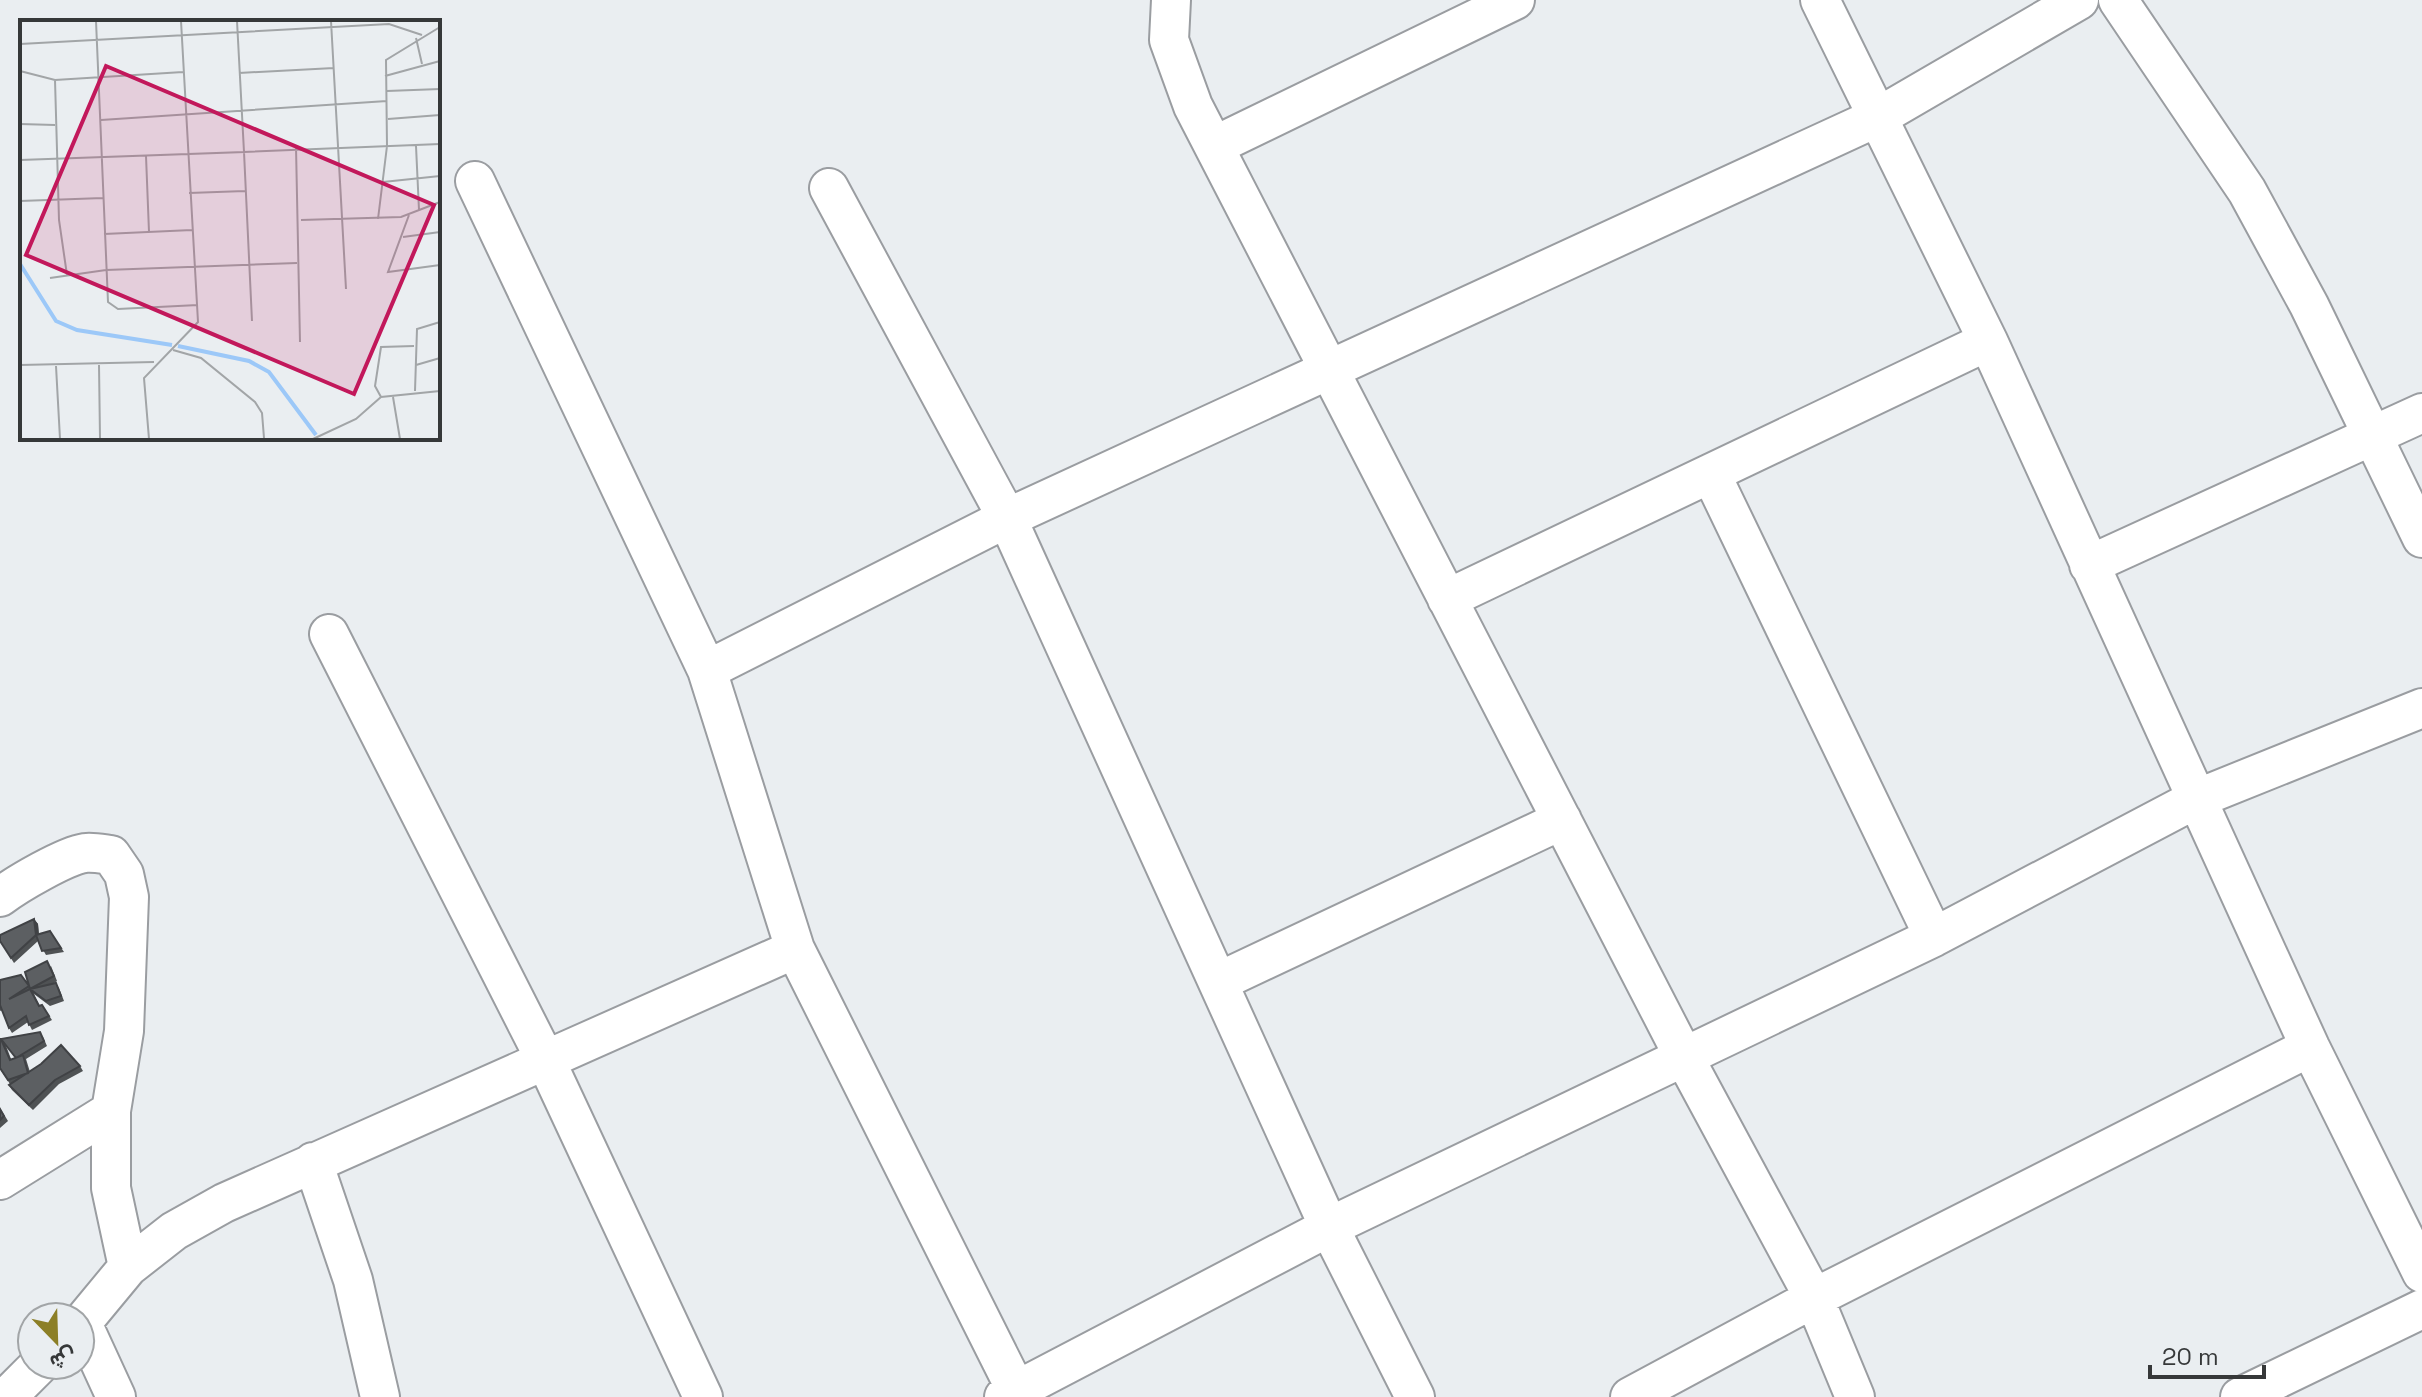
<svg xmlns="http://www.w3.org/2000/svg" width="2422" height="1397" font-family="'Space Grotesk',Vazirmatn,sans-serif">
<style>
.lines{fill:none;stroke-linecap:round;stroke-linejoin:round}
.minor-casing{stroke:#9a9da1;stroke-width:42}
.minor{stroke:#fff;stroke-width:38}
.wall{fill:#4f5254;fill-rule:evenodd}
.shaded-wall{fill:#404245}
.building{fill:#5c5f62;stroke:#404245;stroke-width:2}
.inset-river{fill:none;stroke:#9cc8f8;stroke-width:4}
.inset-road{fill:none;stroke:#a2a5a7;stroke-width:2}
.view{fill:#c2185b;fill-opacity:0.15;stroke:#c2185b;stroke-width:4}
.inset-edge{fill:none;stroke:#363839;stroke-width:4}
</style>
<rect width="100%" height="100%" fill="#eaeef1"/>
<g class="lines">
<g class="minor-casing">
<path id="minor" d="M1171,0L1169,40L1193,106L1684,1057L1814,1298L1855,1397
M1820,0L1988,341L2310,1047L2422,1273
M2118,0L2247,191L2309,305L2422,538
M1214,146L1515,0
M475,181L707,670L795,949L1016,1390
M829,188L1007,518L1329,1227L1004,1397
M1711,474L1934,937
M2089,565L2422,413
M1447,599L1988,341
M329,634L545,1059L703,1397
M707,670L1007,518L1878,117L2079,0
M0,897C17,884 65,856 85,853C93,852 103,854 111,855L124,874L129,897L124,1031L111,1111V1188L128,1267
M1218,982L1562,820
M313,1162L353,1280L380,1397
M0,1180L111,1111
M82,1323L116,1397
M80,1325L128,1267L174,1231L224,1203L795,949
M7,1397L39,1365
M1415,1397L1329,1227L1934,937L2196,799L2422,708
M1630,1397L1814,1298L2310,1047
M2240,1397L2422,1309"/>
</g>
<use href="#minor" class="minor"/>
</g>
<path class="wall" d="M34,919L38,924L39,934L50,931L64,952L46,955L38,941L14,963L0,941Z
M51,966L57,981L53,984L56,983L59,988L64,1001L50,1006L34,994L40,1006L42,1005L52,1020L32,1030L28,1022L12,1033L9,1028L2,1010L0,1011V980L21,975L30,987Z
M43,1037L47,1046L26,1059L30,1072L80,1066L83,1071L59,1084L33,1110L12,1090L9,1085L10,1084L0,1069V1039ZM5,1043L16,1058L11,1059Z
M0,1108L8,1121L0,1128Z"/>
<path class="shaded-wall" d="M34,919L38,924L39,940L36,935Z"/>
<path class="building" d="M34,919L36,935L11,958L0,941V935Z
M50,931L61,948L42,951L36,935Z
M47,961L54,976L30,989L25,972Z
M21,975L29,986L9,999L30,989L39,1006L42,1005L49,1016L29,1025L26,1016L9,1028L0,1005V980Z
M56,983L61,996L46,1001L30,989Z
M40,1032L44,1041L16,1058L1,1039Z
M0,1039H1L10,1060L23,1055L28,1073L8,1080L0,1068Z
M61,1045L80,1066L55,1080L29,1105L9,1085L41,1064Z
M0,1109L4,1116L0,1120Z"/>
<g transform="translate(20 20)">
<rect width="420" height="420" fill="#eaeef1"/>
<path class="inset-river" d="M0,244L36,301L57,310L152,325M158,326L229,341L249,352L296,415"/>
<path class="inset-road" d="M76,1L88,282L98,289L178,285M311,1L326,269M396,18L402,44M0,24L369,4L402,15M0,51L35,60L163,52M219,53L314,48M365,56L420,41M35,60L39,200L47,255M367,71L420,69M368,99L420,95M81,100L367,81M0,104L35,105M396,126L399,190M276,127L280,322M126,136L129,212M0,140L224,132L217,1M363,162L420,156M169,173L225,171M0,181L83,178M389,195L368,252L420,245M358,199L367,126L366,40L420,7M281,200L381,197L420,182M84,214L172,210M383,217L420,212M30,258L86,250L277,243M232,301L224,132L420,124M153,330L181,338L235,382L242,393L244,418M0,345L134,342M79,345L80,418M396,345L420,338M36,346L40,419M395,371L397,309L420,302M361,377L355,366L361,327L394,326M373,377L380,419M46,419H251M129,419L124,358L178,302L161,1M293,419L336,399L361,377L420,371"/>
<path class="view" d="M86,46L414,185L334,374L6,235Z"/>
<rect width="420" height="420" class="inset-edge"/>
</g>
<g transform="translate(56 1341) rotate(157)"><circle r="38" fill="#eaeef1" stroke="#a2a5a7" stroke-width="2"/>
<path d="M0-6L14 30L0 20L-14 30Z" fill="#8c7f26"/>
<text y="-12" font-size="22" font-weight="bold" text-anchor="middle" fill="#363839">ش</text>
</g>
<path d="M2150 1365v12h114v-12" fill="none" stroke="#363839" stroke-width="4"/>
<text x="2162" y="1365" font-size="24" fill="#363839" stroke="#eaeef1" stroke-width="6" paint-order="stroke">20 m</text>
</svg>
